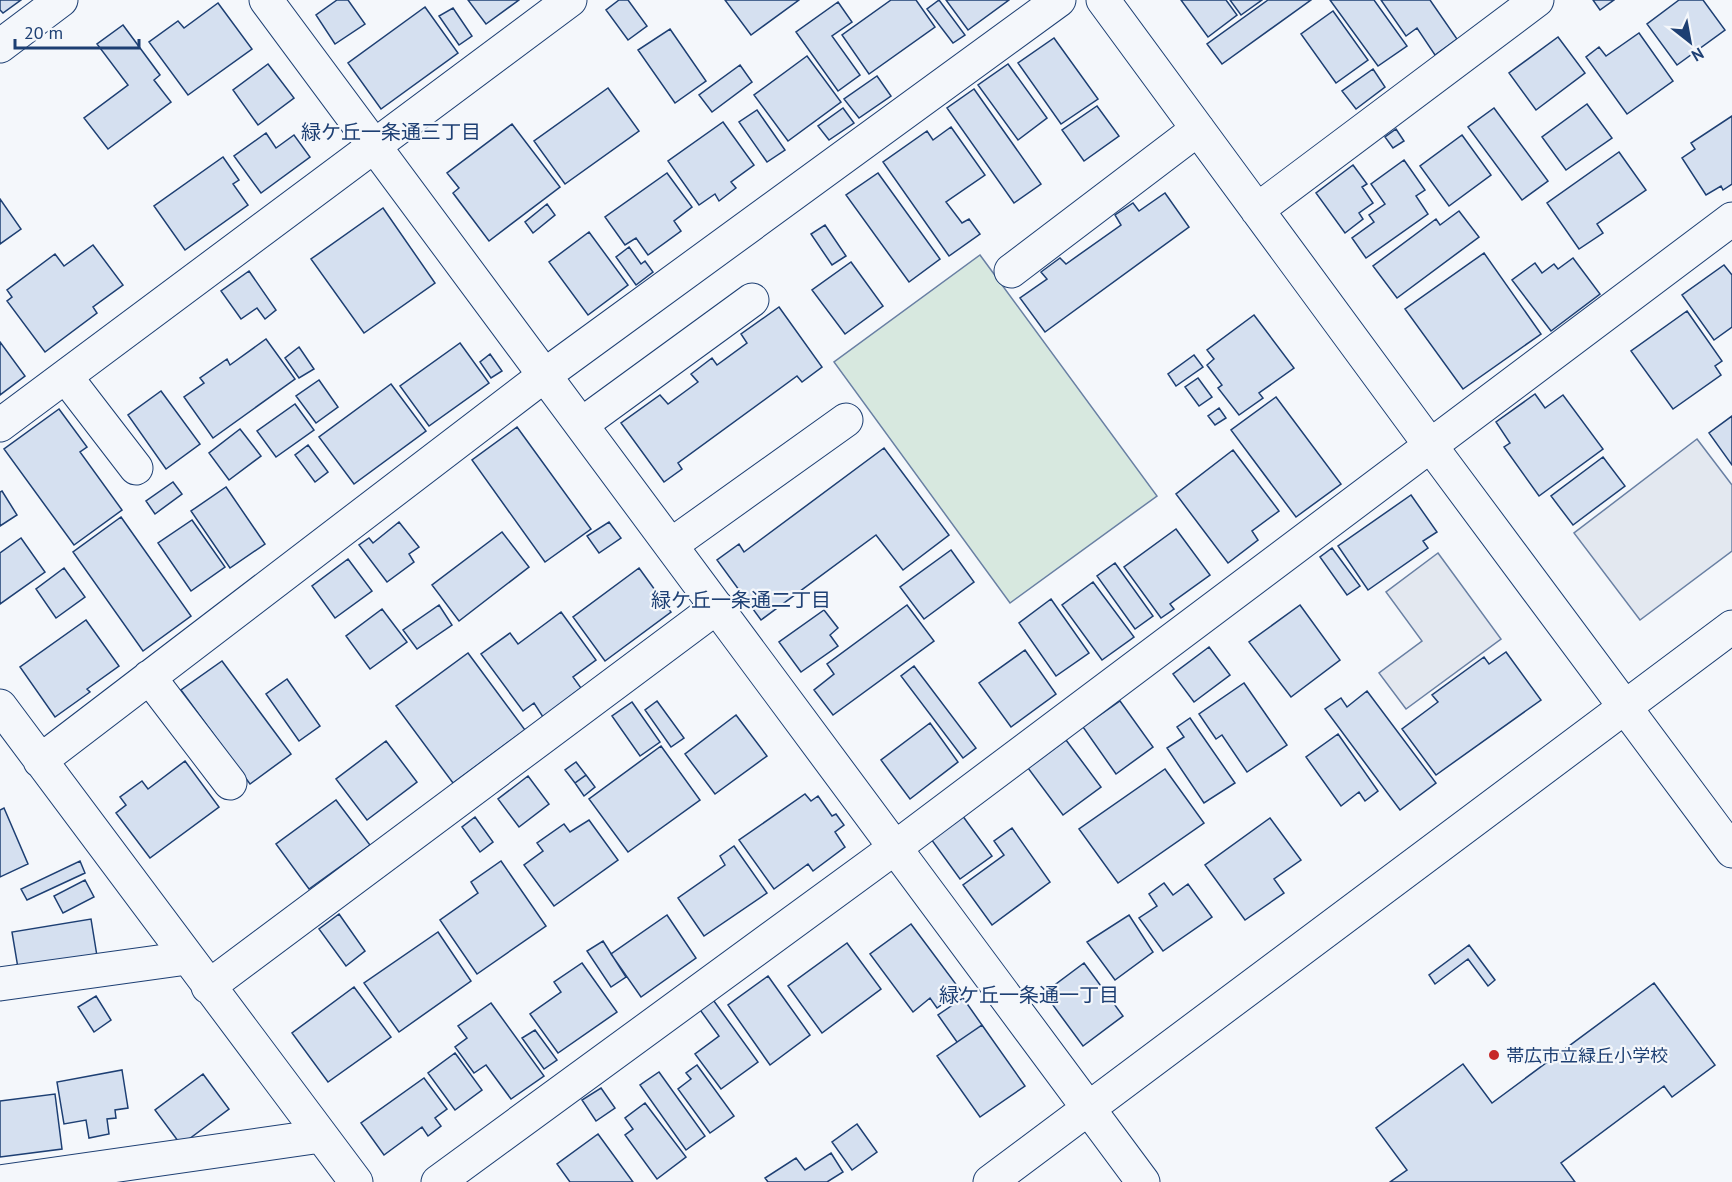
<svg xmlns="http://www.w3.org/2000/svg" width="1732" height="1182" font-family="'PT Sans','Noto Sans JP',sans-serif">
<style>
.green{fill:#d7e8df;stroke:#687fa3;stroke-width:1.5}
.parking{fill:#e3e8f0;stroke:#687fa3;stroke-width:1.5}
.building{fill:#d5e0f0;stroke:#1d3f73;stroke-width:1.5}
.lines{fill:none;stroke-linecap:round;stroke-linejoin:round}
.minor-casing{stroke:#1d3f73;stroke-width:35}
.minor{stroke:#f4f7fb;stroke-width:33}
.poi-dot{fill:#c62828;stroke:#f4f7fb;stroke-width:2}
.labels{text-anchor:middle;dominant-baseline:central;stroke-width:4.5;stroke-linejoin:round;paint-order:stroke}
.poi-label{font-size:18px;fill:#1d3f73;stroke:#f4f7fb;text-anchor:start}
.neighbourhood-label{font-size:20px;fill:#1d3f73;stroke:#f4f7fb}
</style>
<rect width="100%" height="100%" fill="#f4f7fb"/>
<path class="green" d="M980,255L1157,496L1010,603L834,362Z"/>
<path class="parking" d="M1697,439L1732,485V551L1640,620L1574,533Z
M1438,553L1501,639L1406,709L1379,673L1422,641L1386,592Z"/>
<path class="building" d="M0,0H21L3,13L0,10Z
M337,0H348L365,24L335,44L316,15Z
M468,0H519L486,24Z
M619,0H628L647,26L628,40L606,10Z
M725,0H799L751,35Z
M891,0H916L935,27L869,74L842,35Z
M939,0L965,35L953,43L927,9Z
M946,0H1009L968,30Z
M1181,0H1226L1237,15L1208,37Z
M1230,0H1262L1241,15Z
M1268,0H1311L1222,64L1207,44Z
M1330,0H1374L1407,46L1378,66Z
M1381,0H1430L1457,39L1435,55L1417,28L1406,36Z
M1593,0H1614L1600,10Z
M1679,0H1703L1725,30L1677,65L1647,24Z
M838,2L852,22L832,36L860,75L838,91L796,32Z
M218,3L252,49L188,95L149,42L178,21L184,28Z
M425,7L458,53L381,109L348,63Z
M453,8L472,36L459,45L439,16Z
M1333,11L1368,60L1336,83L1301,34Z
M123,25L160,75L154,80L171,102L108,149L84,118L128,85L97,44Z
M670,29L706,81L675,103L638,50Z
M1639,33L1673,81L1627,114L1586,57L1599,47L1606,56Z
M1558,37L1585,73L1536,110L1509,73Z
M1054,38L1098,99L1061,124L1018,63Z
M807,56L841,102L788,141L754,95Z
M268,64L294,98L258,125L233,90Z
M1008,64L1047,118L1018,140L978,85Z
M740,65L752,82L712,112L699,95Z
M1373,69L1385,87L1356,109L1342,91Z
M877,76L891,96L859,118L844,99Z
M608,88L639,131L565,184L534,141Z
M974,89L1041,184L1014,203L947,108Z
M1587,104L1612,138L1566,170L1542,137Z
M1097,106L1119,136L1084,161L1062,130Z
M843,108L854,123L829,140L818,126Z
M1494,108L1548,181L1522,200L1468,127Z
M757,110L785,150L767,162L739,122Z
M1732,116V184L1723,190L1721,186L1706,195L1682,158L1695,149L1691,143Z
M723,122L754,165L731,182L736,188L719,201L715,194L699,205L668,161Z
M512,124L560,187L489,241L453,193L459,188L447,173Z
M951,127L985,175L946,202L962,223L969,219L980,234L949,256L883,162L927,131L933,140Z
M1396,129L1404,141L1393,148L1385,137Z
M266,133L276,148L294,135L310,157L261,193L234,156Z
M1462,135L1491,175L1449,206L1420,166Z
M1619,152L1646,190L1597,224L1603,233L1579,249L1547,203Z
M223,157L239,180L233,184L248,205L185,250L154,206Z
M1404,160L1425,190L1416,196L1428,214L1366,258L1352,238L1374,222L1369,215L1385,204L1371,184Z
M1353,165L1367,184L1362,187L1373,203L1359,213L1363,219L1345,233L1316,193Z
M667,173L692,207L674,221L681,231L648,255L636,238L625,245L605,217Z
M878,173L940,259L909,282L846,195Z
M1165,193L1189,227L1045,332L1020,298L1047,279L1041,272L1060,258L1066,264L1121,225L1115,215L1133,203L1139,211Z
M0,199L21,229L0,244Z
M547,204L555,215L533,233L525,222Z
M383,208L435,283L364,333L311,259Z
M1459,211L1479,237L1397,298L1373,266L1436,219L1440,225Z
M825,225L846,256L832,265L811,234Z
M589,232L628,285L588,315L549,262Z
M93,245L123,285L93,307L97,313L45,352L7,301L12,297L7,290L55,254L64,266Z
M629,247L641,264L645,261L653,272L636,285L616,257Z
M1484,253L1541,334L1463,389L1405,309Z
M1573,258L1600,294L1551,331L1512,280L1535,263L1542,273L1554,264L1558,269Z
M851,262L883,306L845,334L812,290Z
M1724,265L1732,275V327L1714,340L1682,295Z
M249,271L276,310L265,319L257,308L241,319L221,291Z
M779,307L822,367L802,382L797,376L678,463L682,469L664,482L621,423L660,395L668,404L698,382L691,374L712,358L717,365L747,343L741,334Z
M1687,311L1722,361L1715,366L1721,375L1673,409L1631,351Z
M1254,315L1294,368L1259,393L1263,398L1239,415L1218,388L1222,385L1207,365L1214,359L1207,350Z
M266,339L295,379L213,438L184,397L204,383L200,378L227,359L230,365Z
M0,342L25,376L0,395Z
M460,343L489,383L429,426L400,386Z
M299,347L314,369L299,378L285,358Z
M490,354L502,371L491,378L480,362Z
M1194,355L1203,367L1176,386L1168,374Z
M1198,378L1212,397L1199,406L1185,387Z
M319,380L338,407L316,423L296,396Z
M391,384L426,431L354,484L319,437Z
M161,391L200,444L166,469L128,415Z
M1535,394L1545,408L1563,395L1603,449L1539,496L1504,447L1510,443L1496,422Z
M1276,397L1341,484L1296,517L1231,430Z
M295,404L314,430L276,457L257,431Z
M1219,408L1226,418L1215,425L1208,416Z
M59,409L87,447L80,452L122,510L74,545L4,449Z
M1732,416V465L1709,433Z
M517,427L591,529L545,562L472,460Z
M240,429L261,456L229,480L209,453Z
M308,445L328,472L315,482L295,455Z
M884,448L949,535L903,570L876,535L761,620L717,560L739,544L744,552Z
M1233,450L1279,511L1252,531L1258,540L1228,563L1176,494Z
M1603,457L1625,486L1573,525L1551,496Z
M173,482L182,494L155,514L146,501Z
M226,487L265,544L230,568L191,511Z
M2,491L17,515L0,526V492Z
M1411,495L1437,532L1423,541L1428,548L1368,590L1338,546Z
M121,517L191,616L143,651L73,552Z
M192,520L225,567L191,591L158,543Z
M399,522L419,547L409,554L414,562L387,582L359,545L369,538L373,543Z
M609,522L621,538L599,553L587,536Z
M1176,529L1210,575L1170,604L1174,609L1161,618L1124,567Z
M502,532L529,567L459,621L432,585Z
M21,538L45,572L0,604V553Z
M1332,548L1360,586L1347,595L1320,557Z
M951,550L974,582L924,619L900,587Z
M348,559L372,591L335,618L312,586Z
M1115,563L1153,616L1135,629L1097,576Z
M64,568L85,597L56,618L36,589Z
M639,568L671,612L605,661L573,617Z
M1093,582L1134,637L1102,660L1062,605Z
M1051,599L1089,653L1056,676L1019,623Z
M439,605L452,625L417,649L403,630Z
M907,605L934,641L833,715L814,690L834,674L827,664Z
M1300,605L1340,660L1291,697L1249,642Z
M382,609L407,642L370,669L346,636Z
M824,610L838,628L830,635L838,646L801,672L779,642Z
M561,612L596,660L573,677L581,688L543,717L534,703L523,711L481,654L510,633L518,644Z
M86,620L119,666L87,689L90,692L55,717L20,667Z
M1209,647L1230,675L1194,702L1173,674Z
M1025,650L1056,694L1011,727L979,683Z
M1506,652L1541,700L1436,775L1402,729L1438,702L1432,695L1484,657L1489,664Z
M468,653L525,730L453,783L396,706Z
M222,661L291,754L250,784L181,690Z
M914,666L976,748L963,758L901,676Z
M287,679L320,726L299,741L266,694Z
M1244,683L1287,745L1247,772L1222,735L1216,739L1199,714Z
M1367,691L1436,783L1400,810L1325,709L1341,698L1347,707Z
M657,701L684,738L671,747L645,710Z
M1120,701L1153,747L1116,774L1083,727Z
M632,702L660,742L640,756L612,716Z
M736,715L767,756L715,794L685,754Z
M1190,718L1235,783L1204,803L1167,748L1184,737L1177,727Z
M930,723L958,762L910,799L881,760Z
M1338,734L1378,791L1365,801L1359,792L1341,806L1306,757Z
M1066,740L1101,787L1063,815L1028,768Z
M386,741L417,782L367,820L336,779Z
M661,746L700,800L628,852L589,799Z
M185,761L219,807L150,858L116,813L126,805L120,797L142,781L148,789Z
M576,762L586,775L575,783L565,770Z
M1165,769L1204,823L1118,883L1079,829Z
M586,775L595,787L584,796L575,783Z
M528,776L549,804L519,827L498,799Z
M805,794L811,801L818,796L832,816L836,814L844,825L835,832L845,847L813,871L808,864L774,889L739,840Z
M336,800L370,845L309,889L276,844Z
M4,808L28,864L0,877V810Z
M962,815L992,856L960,879L931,839Z
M475,817L493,842L480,852L462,827Z
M1270,818L1301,860L1274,879L1284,893L1245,920L1205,865Z
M589,820L618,860L554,906L524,865L543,851L537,843L564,824L570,832Z
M1012,828L1050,882L992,925L963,885L1004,855L994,841Z
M734,846L767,893L704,936L678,898L725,865L720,856Z
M80,861L85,873L27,900L21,889Z
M501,861L546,926L477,974L440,920L478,893L471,882Z
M85,880L94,897L63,913L54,896Z
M1164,883L1173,895L1188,884L1212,917L1163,951L1139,918L1157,906L1149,894Z
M339,914L365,951L346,966L319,929Z
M667,915L696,958L641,997L611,954Z
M1129,915L1153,952L1115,980L1087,942Z
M91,919L97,956L18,968L12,932Z
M911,924L961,991L937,1008L930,998L913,1012L870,954Z
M438,932L471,981L399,1032L364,983Z
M603,941L626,977L611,987L587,951Z
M847,943L881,989L822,1033L788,986Z
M1469,945L1495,980L1488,986L1468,959L1435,984L1429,975Z
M582,963L617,1012L558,1053L530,1014L561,992L554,982Z
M1084,963L1123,1016L1083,1046L1044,993Z
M768,976L810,1035L770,1065L728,1005Z
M1654,983L1715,1065L1672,1097L1664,1086L1561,1163L1575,1182H1390L1407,1170L1376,1128L1463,1064L1492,1103Z
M354,987L391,1037L328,1082L292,1033Z
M96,996L111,1020L94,1032L78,1007Z
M711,997L758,1062L721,1089L695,1054L719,1036L698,1007Z
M963,998L982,1025L957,1042L938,1015Z
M491,1003L544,1076L511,1099L486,1065L474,1073L455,1047L467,1038L458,1026Z
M982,1025L1025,1086L980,1117L937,1056Z
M535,1030L557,1060L544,1069L522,1038Z
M455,1053L482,1090L455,1110L428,1073Z
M697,1065L734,1116L710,1133L678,1089L691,1079L686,1073Z
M122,1070L128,1108L115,1110L116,1118L107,1119L109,1134L89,1138L86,1120L64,1124L57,1082Z
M659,1072L705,1136L686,1150L640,1085Z
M203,1074L229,1109L181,1145L155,1110Z
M424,1078L447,1109L435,1118L441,1126L428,1136L422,1127L384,1155L361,1123Z
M601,1088L615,1108L596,1121L582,1100Z
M55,1094L62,1149L0,1157V1101Z
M645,1103L686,1157L657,1179L625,1135L633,1129L625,1118Z
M857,1124L877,1152L852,1170L832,1142Z
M598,1134L633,1182H570L557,1164Z
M831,1153L843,1172L827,1182H768L765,1178L796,1158L805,1170Z"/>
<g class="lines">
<g class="minor-casing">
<path id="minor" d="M266,0L1143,1182
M1103,0L1430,445L1732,851
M0,46L61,0
M1257,210L1537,0
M1011,271L1198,129
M66,377L136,468
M582,424L752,300
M0,425L570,0
M671,545L846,420
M149,677L230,783
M0,706L356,1182
M40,761L545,375L1059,0
M0,984L187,958
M208,987L717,607
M0,1182L321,1136
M438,1182L896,847L1732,219
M990,1182L1732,627"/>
</g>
<use href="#minor" class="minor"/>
</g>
<circle class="poi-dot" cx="1494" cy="1055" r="6"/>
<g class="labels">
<g class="poi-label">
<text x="1506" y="1055">帯広市立緑丘小学校</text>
</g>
<g class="neighbourhood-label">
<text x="391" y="132">緑ケ丘一条通三丁目</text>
<text x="741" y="600">緑ケ丘一条通二丁目</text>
<text x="1029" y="995">緑ケ丘一条通一丁目</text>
</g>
</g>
<g transform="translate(1690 42) rotate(149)" stroke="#f4f7fb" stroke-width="4.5" paint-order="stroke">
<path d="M0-4.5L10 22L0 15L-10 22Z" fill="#1d3f73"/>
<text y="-9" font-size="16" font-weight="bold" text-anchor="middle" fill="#1d3f73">N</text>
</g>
<path d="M15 39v9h124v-9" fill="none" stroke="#1d3f73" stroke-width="3"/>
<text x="24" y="39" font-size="18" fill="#1d3f73" stroke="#f4f7fb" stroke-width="4.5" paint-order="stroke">20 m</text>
</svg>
